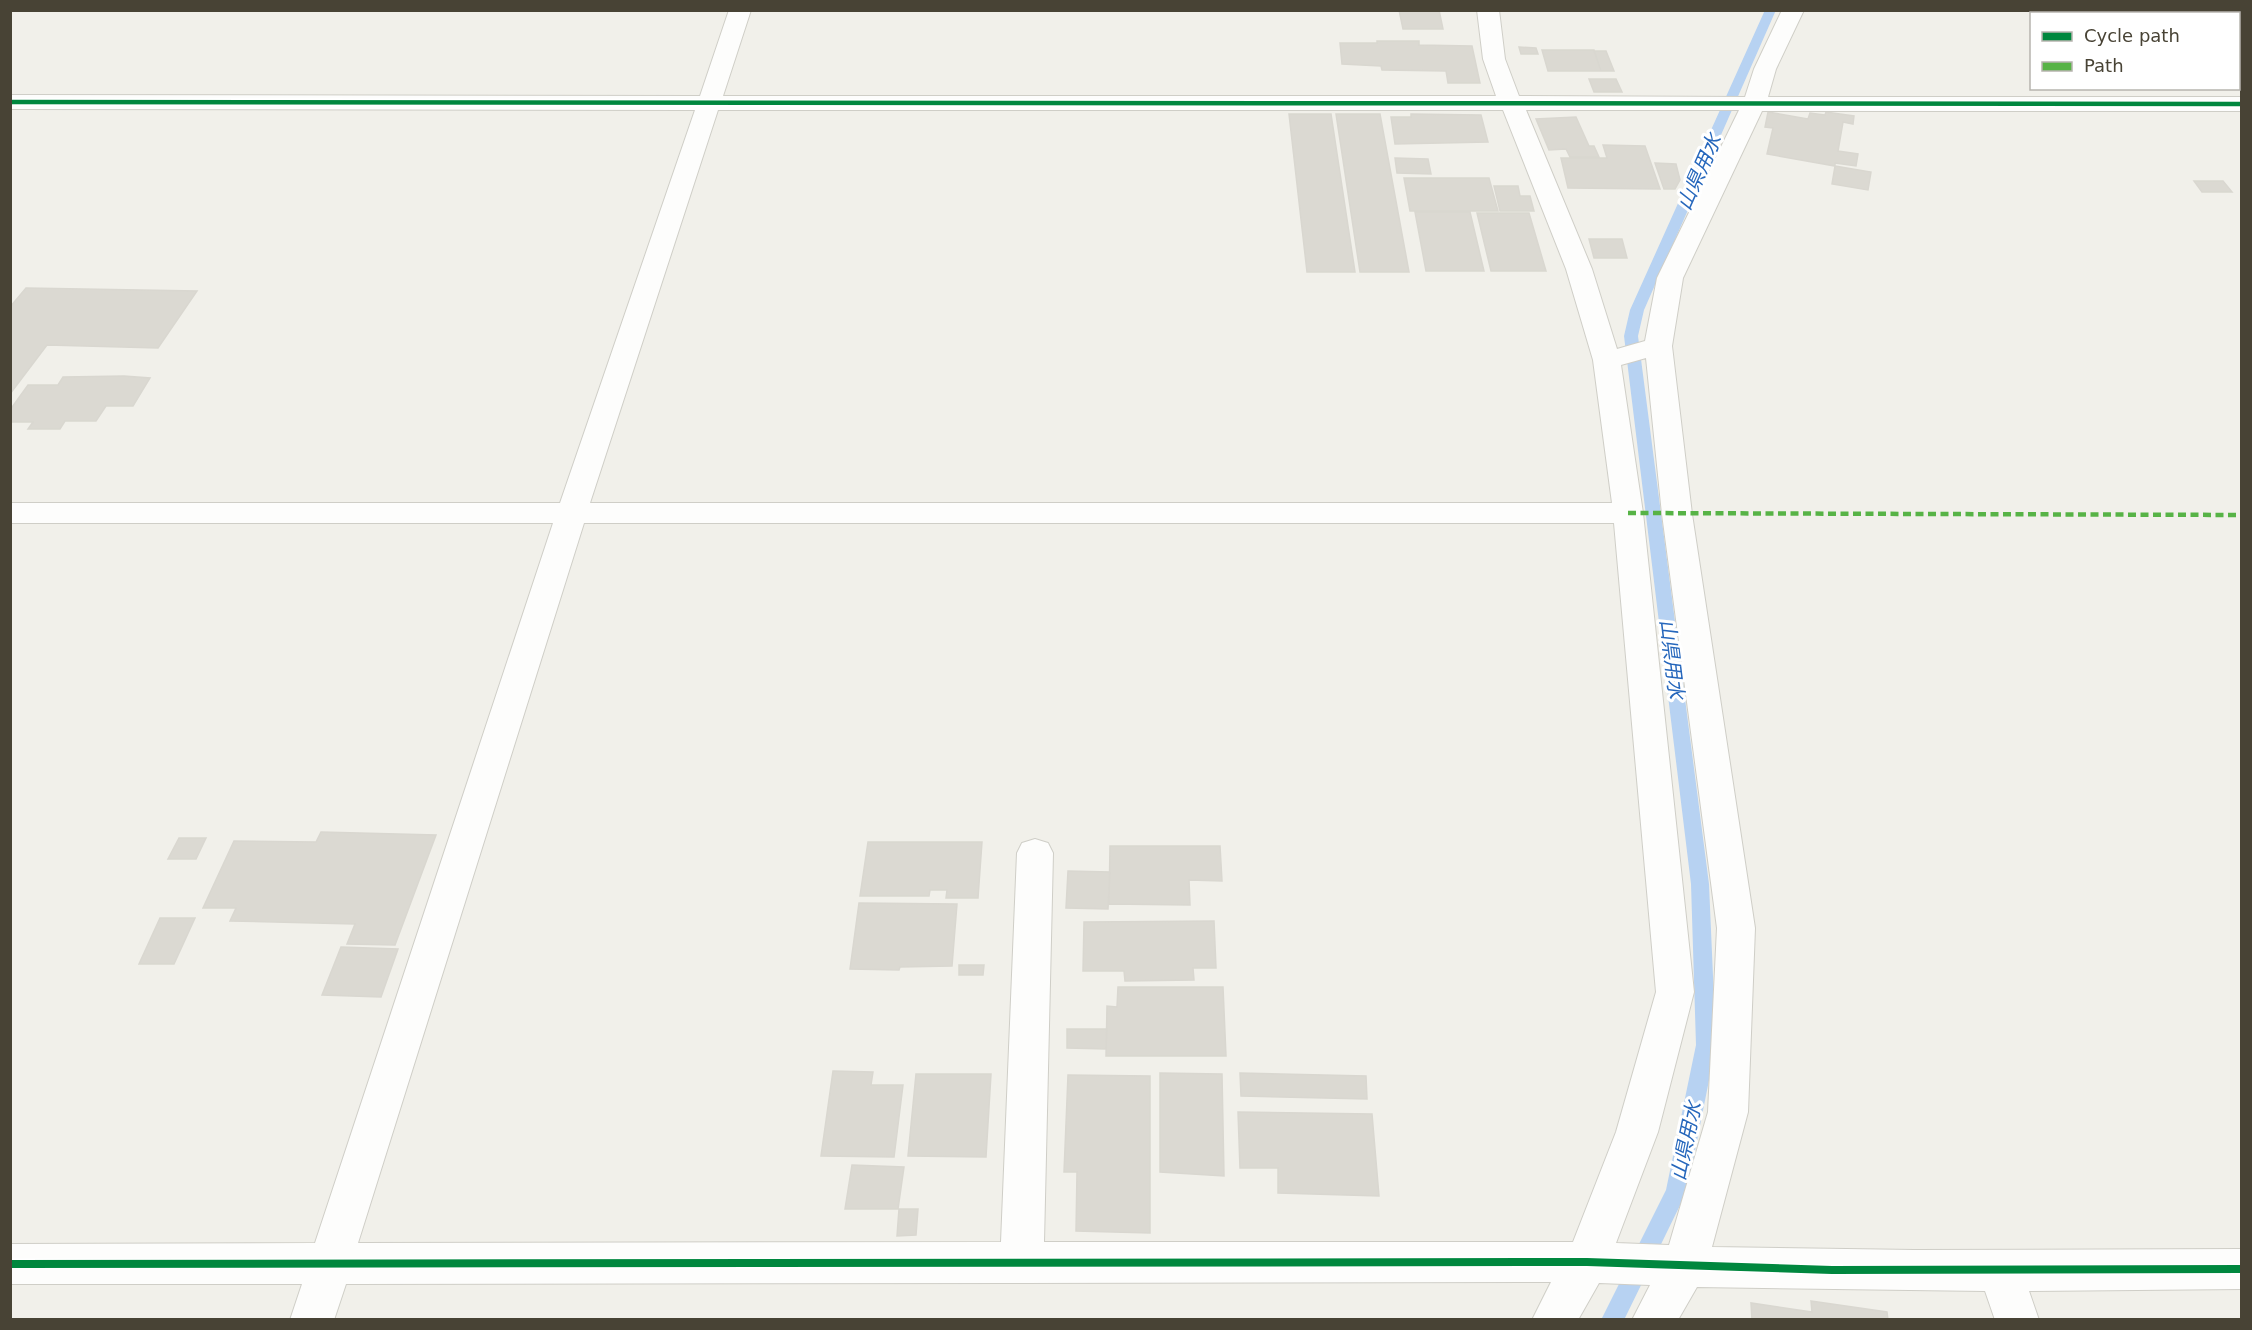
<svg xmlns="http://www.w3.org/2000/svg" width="2252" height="1330" font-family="'DejaVu Sans','Noto Sans JP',sans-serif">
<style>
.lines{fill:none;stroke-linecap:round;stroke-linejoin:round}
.stream{fill:#b7d2f2;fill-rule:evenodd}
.building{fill:#dbd9d2;stroke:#d9d7d0;stroke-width:1.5}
.minor-casing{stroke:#cfcec7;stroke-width:2}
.minor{fill:#fdfdfc;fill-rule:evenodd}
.quiet{stroke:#57b346;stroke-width:4.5;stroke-dasharray:8 4.5;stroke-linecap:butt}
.cycleway-far1-casing{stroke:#fff;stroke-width:8}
.cycleway-casing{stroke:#fff;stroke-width:11}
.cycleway-far1{stroke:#00873e;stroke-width:4.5}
.cycleway{stroke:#00873e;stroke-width:8}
.labels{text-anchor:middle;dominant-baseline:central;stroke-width:6;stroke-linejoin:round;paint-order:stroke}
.water-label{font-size:20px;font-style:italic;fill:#2667bc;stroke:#fff}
</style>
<rect width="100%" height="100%" fill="#f1f0ea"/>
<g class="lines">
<path class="stream" d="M1765,10H1776L1644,310L1638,336L1709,884L1716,1045L1687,1191L1624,1320H1601L1666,1190L1696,1045L1691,884L1624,336L1630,310Z"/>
</g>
<path class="building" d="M1399,10H1439L1443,29H1403Z
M1377,41H1419V45L1472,46L1480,83H1448L1446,71L1382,70L1381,66L1342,64L1340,43H1377Z
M1519,47L1536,48L1538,54H1521Z
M1542,50H1594L1601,71H1548Z
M1594,51H1606L1614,71H1601Z
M1589,79H1616L1622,92H1594Z
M1768,112L1808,119L1810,113L1825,115L1826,112L1854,116L1853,124L1843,122L1838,151L1858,154L1856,166L1835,163V166L1767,154L1773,128L1765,127Z
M1289,114H1331L1355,272H1307Z
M1336,114H1380L1409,272H1360Z
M1411,114L1481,115L1488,142L1395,144L1391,117H1411Z
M1576,117L1589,146H1594L1599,157H1570L1566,149L1549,150L1536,119Z
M1603,145L1645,146L1660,189L1568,188L1561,158H1607Z
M1395,158L1428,159L1431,174L1397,173Z
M1655,163L1676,164L1680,180L1675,189H1664Z
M1835,166L1871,172L1868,190L1832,184Z
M1404,178H1489L1498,211H1410Z
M2194,181H2223L2232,192H2202Z
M1494,186H1518L1520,196H1530L1534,211H1500Z
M1415,212H1470L1484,271H1426Z
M1477,213H1529L1546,271H1491Z
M1589,239H1622L1627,258H1594Z
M26,288L197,291L158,348L47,345L10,394V307Z
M124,376L150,378L133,406H106L96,421H65L60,429H28L33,422H10V410L28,385H58L63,377Z
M321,832L436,835L395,945L347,944L355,924L230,921L236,908H203L234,841L316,842Z
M179,838H206L196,859H168Z
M868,842H982L978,898H946L947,890H930L929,896H860Z
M1110,846H1220L1222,881L1189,880L1190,905L1109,904Z
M1068,871L1110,872L1108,909L1066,908Z
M859,903L957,904L952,966L900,967L899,970L850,969Z
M160,918H195L174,964H139Z
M1214,921L1216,968H1193L1194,980L1125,981L1124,971H1083L1084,922Z
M341,947L398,949L381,997L322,995Z
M959,965H984L983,975H959Z
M1118,987H1223L1226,1056H1106L1107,1006L1117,1007Z
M1067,1029H1107L1106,1049L1067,1048Z
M833,1071L873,1072L871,1085H903L894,1157L821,1156Z
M1160,1073L1222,1074L1224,1176L1160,1172Z
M1240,1073L1366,1076L1367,1099L1241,1096Z
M916,1074H991L986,1157L908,1156Z
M1068,1075L1150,1076V1233L1076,1231L1077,1172H1064Z
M1238,1112L1372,1114L1379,1196L1278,1193V1168H1240Z
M852,1165L904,1167L898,1209H845Z
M899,1209H918L916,1235L897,1236Z
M1811,1301L1887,1312L1888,1320H1752L1751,1303L1812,1312Z"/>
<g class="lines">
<g class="minor-casing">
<path id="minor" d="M729,10H751L723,96H1496L1483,59L1477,10H1499L1505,59L1519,96L1745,97L1754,69L1782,10H1804L1776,69L1768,97H2242V111H1762L1683,278L1672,346L1692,514L1755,928L1748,1112L1712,1247L1914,1250L2242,1249V1289L2029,1291L2039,1320H1995L1985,1291L1697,1287L1678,1320H1632L1650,1285L1599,1283L1578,1320H1532L1551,1282L346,1284L334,1320H290L302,1284H10V1244L315,1243L553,523H10V503H560L695,110L10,109V95L700,96ZM718,110H1503L1566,269L1593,360L1612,503H590ZM1526,110H1739L1657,278L1645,341L1617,349L1592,269ZM1646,358L1662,514L1717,928L1708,1112L1669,1245L1616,1243L1658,1132L1694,992L1643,513L1621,365ZM584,523H1614L1656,992L1616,1132L1573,1242H1044L1053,853L1048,843L1035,839L1022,843L1017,853L1001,1242L358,1243Z"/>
</g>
<use href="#minor" class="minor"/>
<path class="quiet" d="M1628,513L2242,515"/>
<g class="cycleway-far1-casing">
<path id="cycleway-far1" d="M10,102L2242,104"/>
</g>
<g class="cycleway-casing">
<path id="cycleway" d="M10,1264L1587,1262L1832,1270L2242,1269"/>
</g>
<use href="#cycleway-far1" class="cycleway-far1"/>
<use href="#cycleway" class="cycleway"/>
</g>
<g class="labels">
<g class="water-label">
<text transform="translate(1699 172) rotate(-66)">山県用水</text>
<text transform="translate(1672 659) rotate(83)">山県用水</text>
<text transform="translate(1686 1141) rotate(-78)">山県用水</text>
</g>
</g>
<rect width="2252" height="1330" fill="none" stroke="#484335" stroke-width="24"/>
<rect x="2030" y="12" width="210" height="78" fill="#ffffff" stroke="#b6b4ae" stroke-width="1.5"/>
<rect x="2042" y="32" width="30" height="9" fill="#00873e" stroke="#b6b4ae" stroke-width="1.5"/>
<text x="2084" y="42" font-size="18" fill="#484335">Cycle path</text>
<rect x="2042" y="62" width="30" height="9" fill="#57b346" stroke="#b6b4ae" stroke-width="1.5"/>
<text x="2084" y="72" font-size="18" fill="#484335">Path</text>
</svg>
